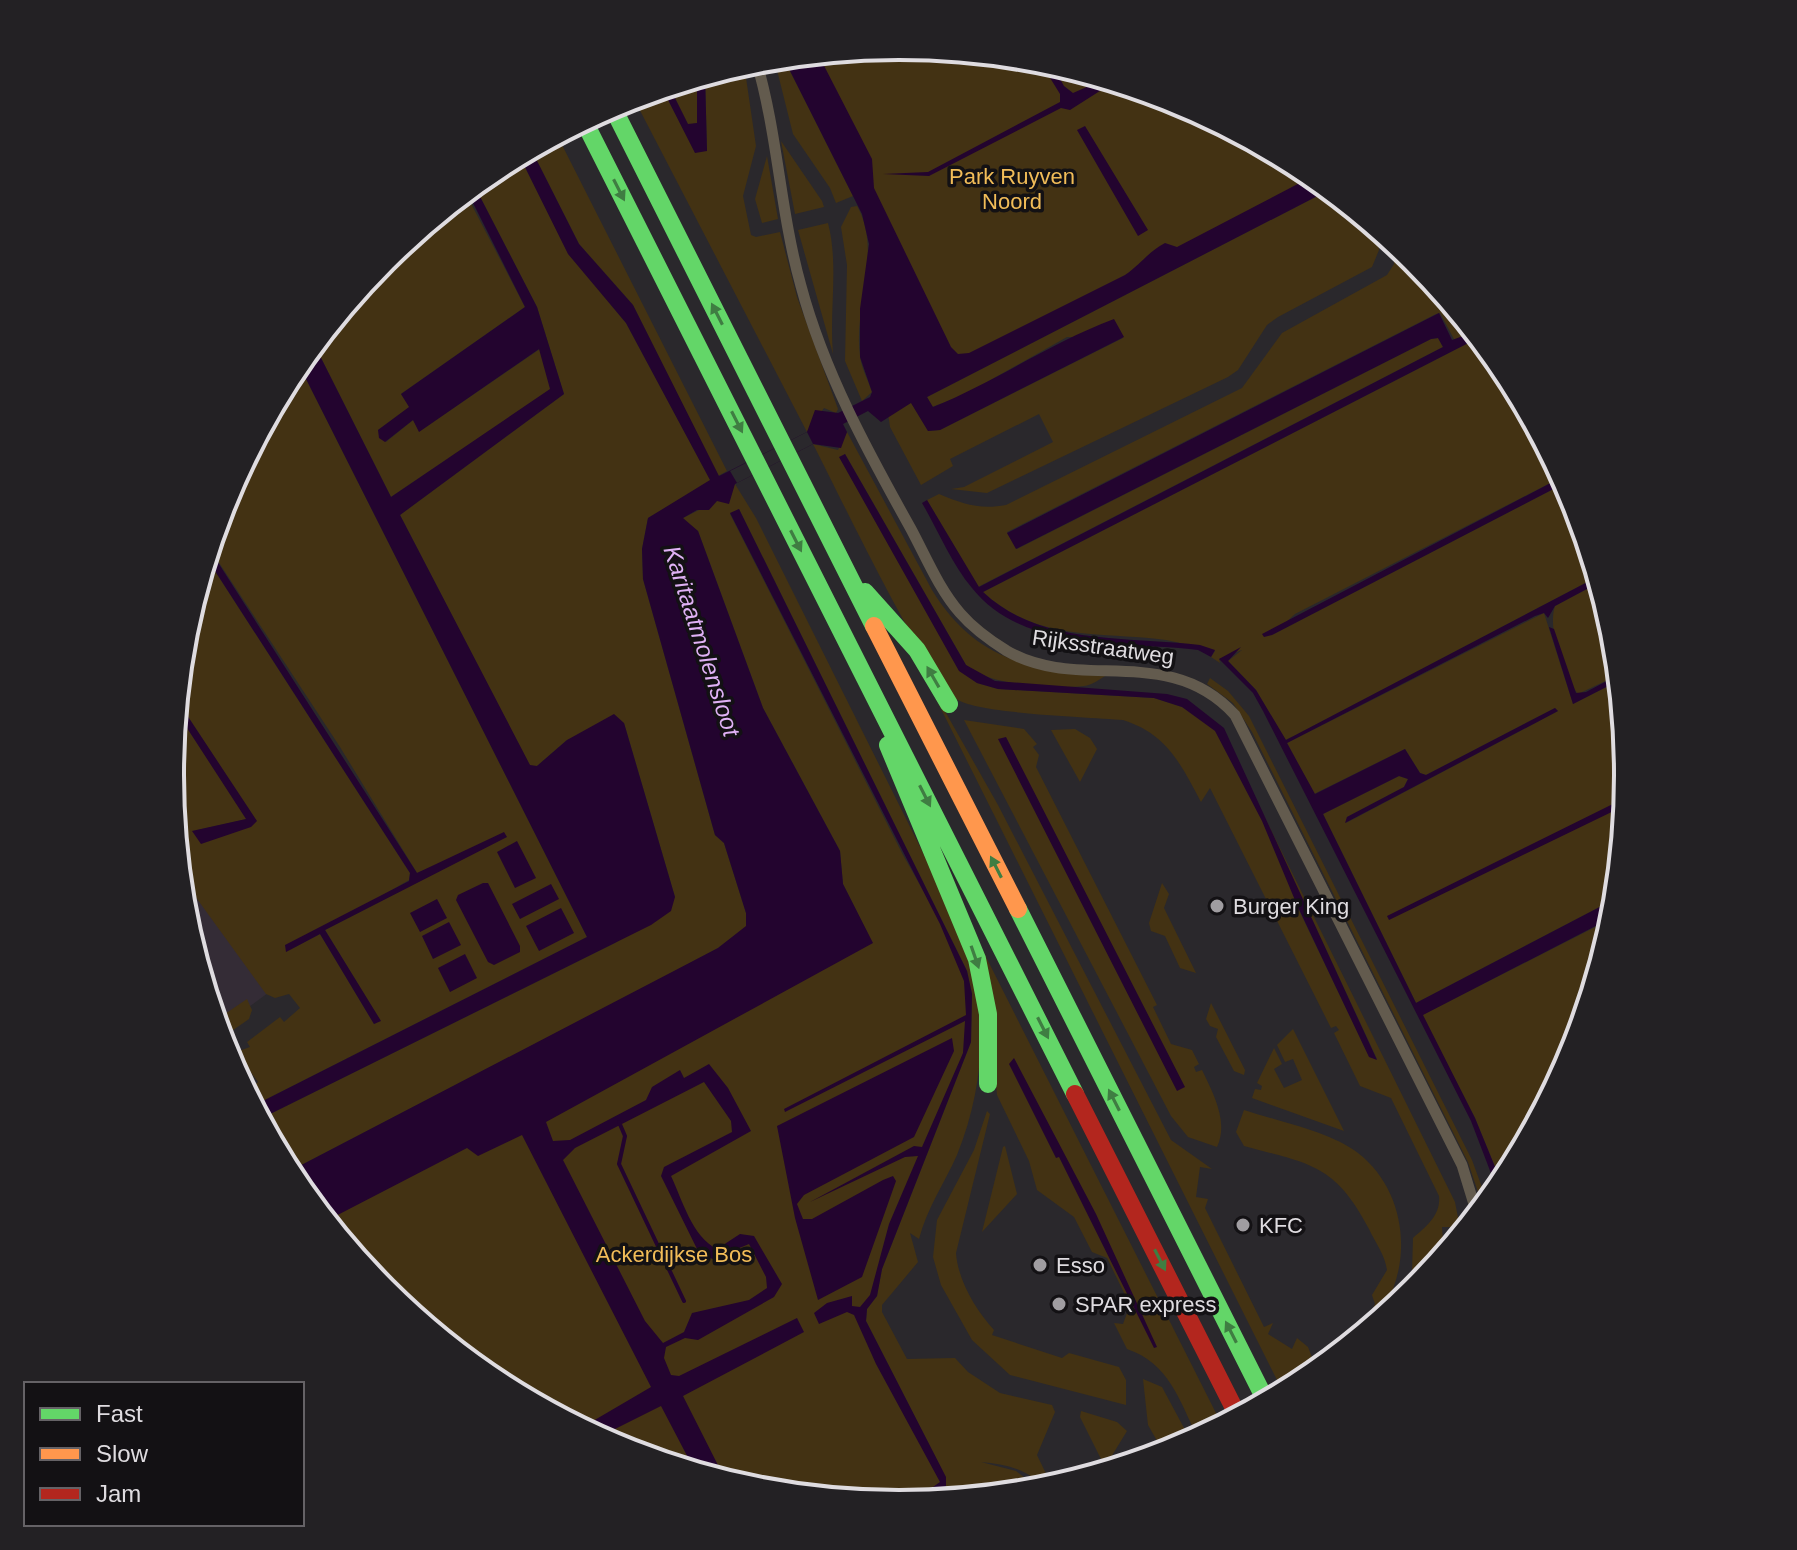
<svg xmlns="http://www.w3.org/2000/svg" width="1797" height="1550" font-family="Helvetica,sans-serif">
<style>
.built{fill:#342c36}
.green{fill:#433213;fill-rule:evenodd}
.water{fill:#23042f;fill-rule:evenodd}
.pier{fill:#2a282c}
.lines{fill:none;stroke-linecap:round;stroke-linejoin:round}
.stream{stroke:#23042f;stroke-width:4}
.street{stroke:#635b4e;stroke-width:11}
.fast{stroke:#63d668;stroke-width:18}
.slow{stroke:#ff974d;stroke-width:18}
.jam{stroke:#b3261e;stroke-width:18}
.oneway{fill:#3f7d42}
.poi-dot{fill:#a09da1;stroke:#131114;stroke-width:3}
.labels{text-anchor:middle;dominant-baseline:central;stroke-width:7;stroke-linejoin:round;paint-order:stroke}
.park-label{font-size:22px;fill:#f1bc58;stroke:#131114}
.street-label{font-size:22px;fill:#dfdce0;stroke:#131114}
.poi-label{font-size:22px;fill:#dfdce0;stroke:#131114;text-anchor:start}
.water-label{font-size:24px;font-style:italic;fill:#dfb1f5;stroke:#131114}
.rim{fill:none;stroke:#dfdce0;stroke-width:4}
</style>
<rect width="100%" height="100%" fill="#2a282c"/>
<path class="built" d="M178,859L272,990L218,1030L183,917Z"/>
<path class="green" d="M899,46L1041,60L1178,102L1304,169L1317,180L948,369L807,55Z
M783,57L853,196L836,203L830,188L793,134L774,58Z
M744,64L756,146L743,196L751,235L756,237L780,232L797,297L838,409L836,413L824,408L807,432L633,97L662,88L695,152L707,150L705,75Z
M697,78V123L688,125L669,86Z
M557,135L727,471L718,476L633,305L579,244L531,149Z
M781,141L822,201L824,207L795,214Z
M519,155L568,253L626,323L711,481L648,518L642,549L643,579L715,835L724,843L746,913V927L718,948L664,977L288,1172L260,1119L615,943L675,897L624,723L567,740L537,766H530L400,515L564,394L537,307L474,185Z
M767,156L778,219L762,223L755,199Z
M1329,190L1377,229L1379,250L1372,267L1278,317L1267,325L1238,370L1228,377L987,493L951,489L964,487L1053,442L1039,414L950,459L953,466L921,485L890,427L888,414L911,402L928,431L940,430L1123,338L1067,337L964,395L932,407L927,397Z
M465,192L525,307L401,394L410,407L378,430L386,442L413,420L420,431L540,349L551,389L391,497L314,344L383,259Z
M857,206C883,251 853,306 860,356C861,367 868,380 872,392L862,401L845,361L847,265L841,227L851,207Z
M828,223C839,265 829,311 833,354L798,230Z
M1392,241L1414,260L1474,332L1455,341L1440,313L1436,314L1007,532L1017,549L1431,339L1438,338L1443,347L978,587L927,500L939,494C963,504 980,510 1006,505L1242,388L1282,333L1387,275L1394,264Z
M1478,338L1505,370L1562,477L1295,614L1272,635L1565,483L1597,577L1294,736L1285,740L1256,690L1228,661L1242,650L1219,659L1220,663L1211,657L1215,651C1198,647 1182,643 1166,640C1098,631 1037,642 983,592Z
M298,363L587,937L253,1106L246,1093L258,1082L236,1052L250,1047L247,1042L280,1017L284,1022L300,1008L289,994L275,998L266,994L179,874L170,775L176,711L247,819L193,831L256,821L177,700L184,632L206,557L410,873L409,880L286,952L320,934L374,1024L380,1020L325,930L507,836L417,873L340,747L210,549L217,537L212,539L225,496Z
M847,432L932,590C975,660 1030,671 1107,675C1100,679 1092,685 1084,686C1053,689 989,686 966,665L845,454L840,458L959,670L977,683L998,689L1154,698L1182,707L1220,727L1455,1202L1461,1233L1451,1245L1450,1227H1442L1444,1254L1400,1302L1412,1273L1413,1238C1427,1226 1441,1215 1439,1196L1391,1098L1360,1086L1334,1033L1339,1030L1336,1026L1331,1028L1210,788L1201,802C1180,763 1167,734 1123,720C1089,717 982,714 958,700C928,682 835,486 813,444L838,450ZM1304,902L1377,1059H1376L1369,1056L1297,906Z
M735,484L756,518L956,919C963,942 975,967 978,990C986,1046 978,1103 957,1155C944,1184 927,1208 919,1239L910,1233L918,1262L882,1305V1312L907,1359L955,1358L968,1372L1000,1393L1052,1405L1055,1412L1037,1455L1052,1486L1045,1489C1029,1469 1005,1464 981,1462L1016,1471L1041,1490L898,1504L756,1490L619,1448L493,1381L383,1290L320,1214L869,936L843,884L840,851L763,708L698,531L684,522L683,518L717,501ZM739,509L967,971L972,994L971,1042L882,1269L877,1296L867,1309L866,1321L942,1470L939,1474L862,1325C862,1306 875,1290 880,1269L959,1068L967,1039V988L941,922L903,855L730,514Z
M1598,583L1614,633L1618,675L1578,694C1564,676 1547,629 1555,606Z
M1544,613L1573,704L1618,681L1627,775L1615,899L1416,1003L1323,814L1399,776L1408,779L1404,787L1347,817L1346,823L1558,711L1555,708L1426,775L1420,773L1405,749L1314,794L1287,743Z
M920,667L998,805L1171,1140L1212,1169L1200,1167L1196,1197L1208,1199L1205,1208L1264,1327L1273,1323L1268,1334L1292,1349L1297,1338L1308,1347L1317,1370L1283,1392Z
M1210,678L1228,691L1249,716L1472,1160L1487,1201L1483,1207L1468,1162L1252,732L1233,703L1207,684Z
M964,720L1024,729L1037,744L1033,747L1039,755L1036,767L1157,1005L1153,1007L1171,1044L1192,1050L1199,1064L1194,1067L1196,1072L1202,1070C1213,1093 1229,1122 1217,1147L1188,1137L1171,1116Z
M1075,729L1090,738L1097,749L1080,782L1051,730Z
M1162,883L1169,894L1164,908L1196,973L1180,968L1165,936L1151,931L1149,923Z
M1613,918L1572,1054L1502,1184L1475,1118L1422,1015Z
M984,953L1222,1425L1198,1438C1179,1400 1169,1363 1127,1349L1114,1323L1123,1324L1130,1305L1107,1258L1092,1252L1074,1217L1037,1190L1029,1161L997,1095Z
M247,999L252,1010L249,1019L226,1035L216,1020Z
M1211,1003L1245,1070L1244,1075L1234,1071L1216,1037L1218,1029L1210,1026L1206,1019Z
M1293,1029L1344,1131L1252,1098L1255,1089L1261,1090L1262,1086L1257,1083L1274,1048L1282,1064L1274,1069L1284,1088L1302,1080L1293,1059L1285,1062L1277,1045Z
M1244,1110C1277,1121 1331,1132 1358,1153C1415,1197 1415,1289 1361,1334L1375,1304L1372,1295L1387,1270C1385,1255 1375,1242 1369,1229C1335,1164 1310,1164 1244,1146L1236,1132Z
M987,1111L990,1114L956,1253C958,1281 976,1310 994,1330L992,1335L1062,1358L1069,1353L1119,1367L1126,1380V1405L1010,1375L972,1340L941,1285L933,1257L937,1220L974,1150Z
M1005,1146L1017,1194L982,1232L1003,1147Z
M1143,1379L1162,1387L1191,1441L1164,1453L1148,1425Z
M1081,1411L1117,1422L1127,1431L1105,1467L1080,1417Z"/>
<path class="water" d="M818,54L872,159L874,188L951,347L958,354L969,353L1125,275C1141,264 1148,252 1165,243L1177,247L1313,176L1329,190L927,397L933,407C995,382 1050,343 1114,319L1124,337L940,430L928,431L911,403L881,422L868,411L843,424L847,432L841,448L813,444L735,484L729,504L717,501L709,510H697L683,518L698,531L763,708L840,851L843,884L873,943L546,1122L553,1141L570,1140L646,1100L652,1087L680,1070L684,1078L709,1064L728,1088L751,1131L671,1176C682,1199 692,1237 717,1249L740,1234L754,1236L782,1284L774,1297L698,1340L685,1338L666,1347L664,1358L671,1375L679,1376L797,1318L804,1332L683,1396L726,1481L695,1471L661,1406L599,1437L581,1428L651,1387L522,1135L478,1156L467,1148L326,1221L288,1172L718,948L746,926V913L724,843L715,835L643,579L642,549L648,518L710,480L626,323L568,254L519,155L531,149L579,244L633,305L719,476L807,432L815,410L838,413L870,397L872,392L860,357V309L869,244L862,214L783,57ZM704,1082L731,1121L732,1132L664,1167L661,1176L700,1255L713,1259L749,1244L766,1277L767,1288L749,1300L692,1313L684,1332L663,1343L645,1321L563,1160L575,1148Z
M1039,60L1051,63L1064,86L1073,93L1105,79L1114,82L1070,110L1061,108L929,176L883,174L928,172L1060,102V94Z
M705,75L707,151L695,153L662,88L669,86L688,124L697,123V78Z
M1085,126L1148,230L1138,236L1077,130Z
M474,185L537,307L564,394L400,515L530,765L537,766L567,740L614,714L624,723L675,897L671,911L651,925L260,1119L253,1106L587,937L298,363L314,344L391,497L550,389L539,349L419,432L413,420L385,442L379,438L378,430L409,407L401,394L525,307L467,191Z
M1439,313L1452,340L1474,332L1478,338L983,592C1040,646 1127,636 1200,645L1215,650L1211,657L1198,650C1123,641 1024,653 972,588C951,563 938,530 922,503L927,500L979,587L1443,347L1438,338L1431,339L1016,549L1007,533Z
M845,454L966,665L995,681L1167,694L1187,699L1224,728L1377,1060L1369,1057L1297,905L1262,821L1215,731L1182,707L1154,698L998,689L977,683L959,671L839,457Z
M1562,477L1565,483L1272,635L1264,637L1262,634Z
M739,509L967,971L972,994L971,1042L882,1269L877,1296L867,1309L866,1321L946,1477V1486L940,1492L943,1500H938L936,1494L919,1502L916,1499L940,1482L876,1364L854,1315L847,1312L819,1324L814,1313L827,1303L852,1296V1306L860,1307L870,1295L889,1224L918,1156L905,1157L810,1202L914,1146L922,1147L963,1053L965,1021L785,1112L784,1109L966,1015L964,981L940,924L730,513Z
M217,537L220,541L210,550L417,873L504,832L507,837L325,930L381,1021L374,1024L320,934L286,952L285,945L409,881L410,873L206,557L212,539Z
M1597,577L1598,583L1555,606L1548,618L1544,613L1535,616L1287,743L1315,794L1405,749L1420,773L1426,775L1555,708L1558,711L1345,823L1347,817L1404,787L1408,779L1399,776L1323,814L1416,1003L1615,899L1613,917L1423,1015L1475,1118L1502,1184L1497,1189L1471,1121L1263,711L1253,693L1219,659L1241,647L1228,661L1256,690L1286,740Z
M1549,627L1554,629L1576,693L1586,692L1618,675V681L1573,704Z
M177,700L257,821L251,827L201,844L192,831L246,819L176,711Z
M1006,737L1185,1087L1177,1091L998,739Z
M1625,798L1624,806L1389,920L1387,916Z
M517,841L536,878L515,888L497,852Z
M483,883H488L520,946V952L494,965L488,962L456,900L458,895Z
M551,884L559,899L520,919L512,904Z
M437,899L447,918L420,932L410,913Z
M561,908L574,933L539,951L526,926Z
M449,922L461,945L433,959L422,936Z
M465,954L477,978L450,992L438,968Z
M952,1038L954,1051L914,1137L804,1195L797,1204L803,1219H812L883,1180L893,1176L896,1181L862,1277L818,1300L795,1218L777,1126Z
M1014,1058L1096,1214L1157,1347L1154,1348L1059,1157L1056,1158L1009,1064Z"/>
<path class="pier" d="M807,432L813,444L737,483L730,471Z"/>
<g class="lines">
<path class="stream" d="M619,1122L625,1136L619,1164L684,1301"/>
<path class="street" d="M756,60C778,134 780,212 801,286C824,372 868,452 911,529C926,557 939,589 960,613C972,627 991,641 1007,651C1079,693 1169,642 1235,715L1462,1165L1477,1214"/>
<path class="fast" d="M612,106L874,626
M584,121L1075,1094
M865,592L917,650L949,704
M888,745L977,959L988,1014V1084
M1018,909L1266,1401"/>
<path class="slow" d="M874,626L1018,909"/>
<path class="jam" d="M1075,1094L1238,1416"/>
</g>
<defs><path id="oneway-solid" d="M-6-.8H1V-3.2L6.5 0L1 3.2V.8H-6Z" transform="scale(2)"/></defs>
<g class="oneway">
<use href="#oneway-solid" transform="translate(619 190) rotate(63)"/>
<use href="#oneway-solid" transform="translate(717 314) rotate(-117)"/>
<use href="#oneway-solid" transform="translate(737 422) rotate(63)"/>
<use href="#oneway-solid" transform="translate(796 541) rotate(63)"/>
<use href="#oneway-solid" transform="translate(933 677) rotate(-120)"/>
<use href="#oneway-solid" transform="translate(925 796) rotate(63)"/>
<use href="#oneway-solid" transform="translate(996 867) rotate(-117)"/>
<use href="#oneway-solid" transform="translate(975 957) rotate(71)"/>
<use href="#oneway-solid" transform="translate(1043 1028) rotate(63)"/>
<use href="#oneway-solid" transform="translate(1114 1100) rotate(-117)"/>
<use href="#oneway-solid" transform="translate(1160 1260) rotate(63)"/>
<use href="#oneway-solid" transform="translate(1231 1332) rotate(-117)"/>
</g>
<g class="poi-dot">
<circle cx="1217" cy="906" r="8"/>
<circle cx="1243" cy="1225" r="8"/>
<circle cx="1040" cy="1265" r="8"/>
<circle cx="1059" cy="1304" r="8"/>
</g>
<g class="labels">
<g class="park-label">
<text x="1012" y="176">Park Ruyven<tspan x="1012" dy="25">Noord</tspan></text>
<text x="674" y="1254">Ackerdijkse Bos</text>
</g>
<g class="street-label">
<text transform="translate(1103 647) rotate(8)">Rijksstraatweg</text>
</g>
<g class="poi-label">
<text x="1233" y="906">Burger King</text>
<text x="1259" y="1225">KFC</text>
<text x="1056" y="1265">Esso</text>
<text x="1075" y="1304">SPAR express</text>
</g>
<g class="water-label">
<text transform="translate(702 641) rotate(72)">Karitaatmolensloot</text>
</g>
</g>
<path d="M0 0H1797V1550H0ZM184 775a715 715 0 1 1 1430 0a715 715 0 1 1-1430 0Z" fill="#232124" fill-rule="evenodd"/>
<path class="rim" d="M184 775a715 715 0 1 1 1430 0a715 715 0 1 1-1430 0Z"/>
<rect x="24" y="1382" width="280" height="144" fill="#131114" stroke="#656266" stroke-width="2"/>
<rect x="40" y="1408" width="40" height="12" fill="#63d668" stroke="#656266" stroke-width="2"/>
<text x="96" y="1422" font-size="24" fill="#dfdce0">Fast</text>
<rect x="40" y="1448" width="40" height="12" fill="#ff974d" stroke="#656266" stroke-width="2"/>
<text x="96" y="1462" font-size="24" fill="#dfdce0">Slow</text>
<rect x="40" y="1488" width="40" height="12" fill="#b3261e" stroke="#656266" stroke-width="2"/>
<text x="96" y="1502" font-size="24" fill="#dfdce0">Jam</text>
</svg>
